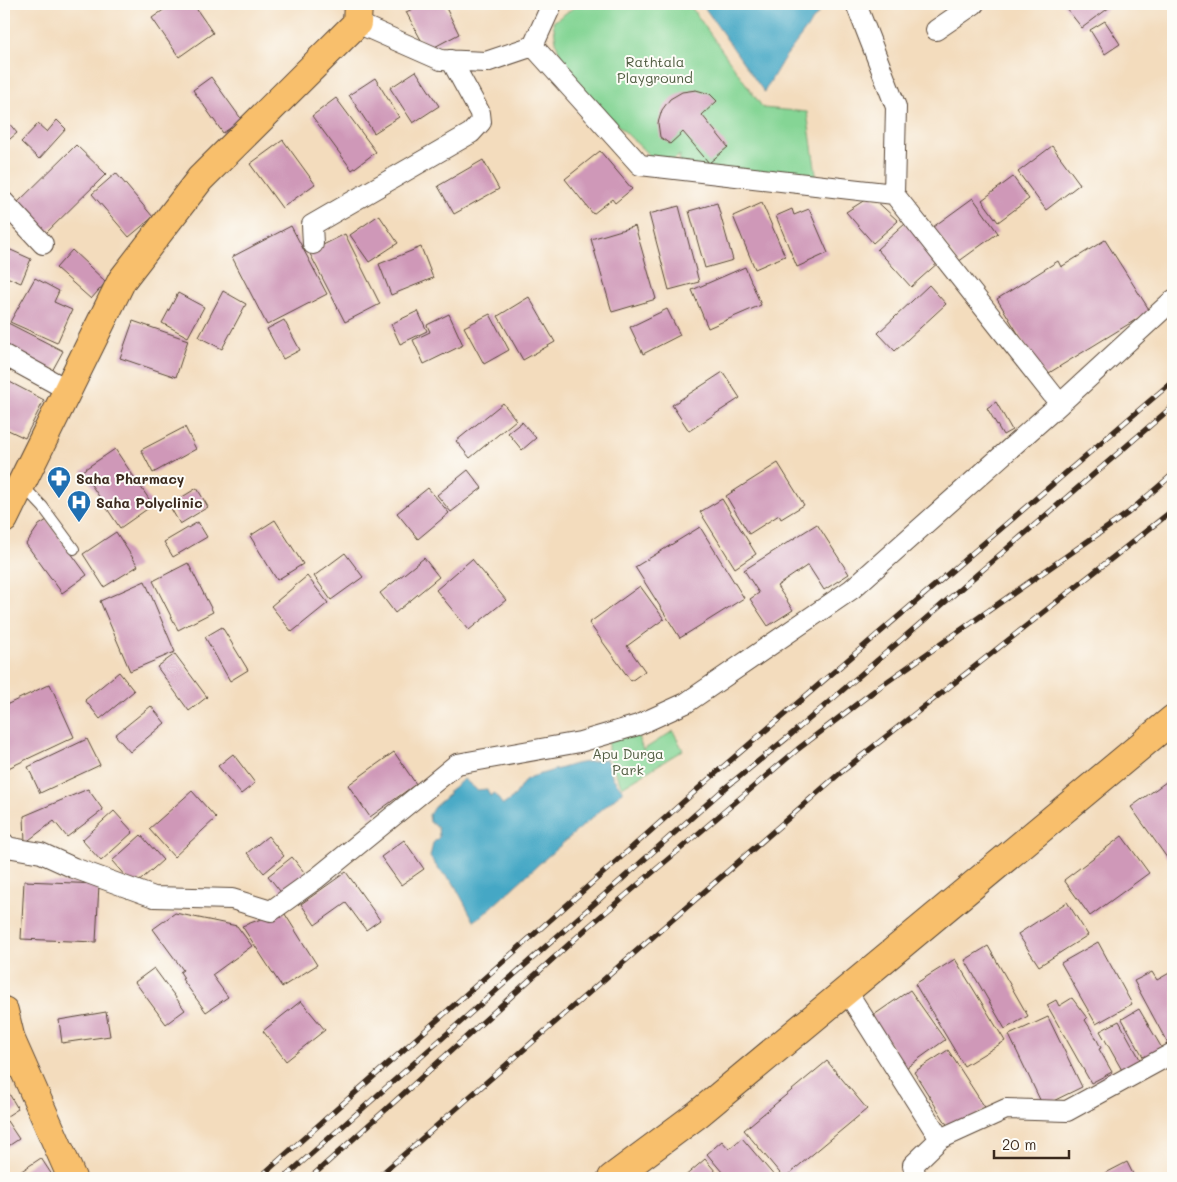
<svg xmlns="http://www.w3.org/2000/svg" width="1177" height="1182" font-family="Mali,sans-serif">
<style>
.green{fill:#85d595;stroke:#60805a}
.water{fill:#45a7c5;stroke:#406872}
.building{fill:#cf98b8}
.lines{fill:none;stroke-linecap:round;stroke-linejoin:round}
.lane-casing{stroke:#574536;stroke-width:12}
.street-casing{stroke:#574536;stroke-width:22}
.primary-casing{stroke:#574536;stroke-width:30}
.lane{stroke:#fff;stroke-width:10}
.street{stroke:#fff;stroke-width:20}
.primary{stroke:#f8bf6c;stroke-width:28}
.rail-casing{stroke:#3b2a1e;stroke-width:5.5}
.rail{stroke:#fdfcf7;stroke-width:4;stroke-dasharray:11;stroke-linecap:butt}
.labels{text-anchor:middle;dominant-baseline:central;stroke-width:4;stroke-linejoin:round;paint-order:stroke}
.park-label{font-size:14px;fill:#515d42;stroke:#fdfcf7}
.poi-label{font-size:14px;font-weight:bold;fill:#3b2a1e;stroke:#fdfcf7;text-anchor:start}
</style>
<rect width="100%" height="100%" fill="#fdfcf7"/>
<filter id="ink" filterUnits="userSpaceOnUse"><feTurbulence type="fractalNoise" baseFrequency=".02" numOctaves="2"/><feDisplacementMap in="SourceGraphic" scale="10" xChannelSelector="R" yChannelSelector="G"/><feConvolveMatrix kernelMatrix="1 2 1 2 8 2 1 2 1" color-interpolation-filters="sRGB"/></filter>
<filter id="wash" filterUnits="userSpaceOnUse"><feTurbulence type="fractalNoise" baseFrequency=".0096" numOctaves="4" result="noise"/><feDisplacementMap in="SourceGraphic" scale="20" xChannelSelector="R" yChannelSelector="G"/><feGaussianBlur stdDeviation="1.12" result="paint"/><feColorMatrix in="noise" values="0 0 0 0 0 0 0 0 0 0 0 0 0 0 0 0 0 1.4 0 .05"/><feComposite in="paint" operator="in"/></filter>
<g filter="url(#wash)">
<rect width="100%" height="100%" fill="#f3dcbd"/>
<path class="green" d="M579,4H689L763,108L807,112L817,181L678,168L680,155L662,169C628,131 579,97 558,49C555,41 555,31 553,22Z
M673,731L683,750L622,787L608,757V738L637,734L643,750Z"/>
<path class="water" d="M702,4H825L783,60L764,92Z
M606,759L613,778L623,791L539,864L483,915L474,921L453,882L439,870L430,857L433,843L439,837L438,828L430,822L429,815L434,807L449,794V791L464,779L477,790L487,789L490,796L494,793L503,805L513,798L525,780L531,777L575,764Z"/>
<g id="blocks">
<path class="building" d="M172,4H193L213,33L179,57L152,18Z
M423,4H444L459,34L427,51L406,12Z
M1063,4H1114L1082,28Z
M1105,21L1120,44L1105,54L1090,30Z
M416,71L439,106L413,123L390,88Z
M211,77L242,120L223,133L193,90Z
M375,78L399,117L374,133L349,95Z
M696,90L710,94L717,101L702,115L728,147L709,163L683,132L670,144L660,137L658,123L662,110L670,99L682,92Z
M336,98L376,152L352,170L312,116Z
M4,117L17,133L4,144Z
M57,120L66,129L39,159L21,142L38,124L47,132Z
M283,140L315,184L282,208L250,164Z
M76,145L106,174L40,239L11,209Z
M1052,146L1080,184L1046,210L1018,172Z
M600,151L632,189L615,203L612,199L593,214L565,179Z
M483,160L499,189L454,214L438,186Z
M116,173L153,217L129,237L92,194Z
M1013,177L1029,199L998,222L982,200Z
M871,196L898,221L873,243L846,212Z
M973,198L998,233L958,262L933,227Z
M717,203L733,260L705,268L689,211Z
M762,203L785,256L755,269L733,216Z
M679,206L699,282L669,290L649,214Z
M792,209L794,215L809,209L828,253L797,267L776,216Z
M379,215L398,243L369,262L350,235Z
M906,223L940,261L911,287L877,249Z
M291,226L327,294L267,325L232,257Z
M635,226L656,299L612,312L591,239Z
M345,234L380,304L345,322L309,252Z
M1105,240L1150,311L1044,376L997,299L1058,261L1061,267Z
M4,247L31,259L21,283L4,276Z
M421,247L433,278L391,295L379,264Z
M72,250L106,282L91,299L56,268Z
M745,267L761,305L708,328L692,290Z
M35,278L59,291L54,302L72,310L57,343L10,322Z
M929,285L946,304L895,351L878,333Z
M223,291L246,304L222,349L199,337Z
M178,293L204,307L188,337L162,323Z
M529,297L555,342L523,360L498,316Z
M667,309L680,335L643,354L630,327Z
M418,311L427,331L400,344L391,324Z
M449,314L463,345L424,364L413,340L430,332L427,325Z
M490,314L509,350L484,364L464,327Z
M284,320L300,350L283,359L267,329Z
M133,321L188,340L176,377L120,358Z
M6,322L63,351L51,373L4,349V327Z
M723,372L740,398L689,431L672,405Z
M4,379L44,400L25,438L4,428Z
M996,402L1012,430L1003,435L987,408Z
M503,403L516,420L470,458L456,441Z
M522,422L536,438L522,450L508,433Z
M185,427L196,449L153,473L141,450Z
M115,449L153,505L120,528L82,471Z
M778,463L804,505L781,519L779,515L749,534L726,496Z
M468,470L482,488L451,512L437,495Z
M197,488L208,507L180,524L169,505Z
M428,488L449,513L418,539L397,513Z
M722,499L756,554L735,568L700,512Z
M47,520L87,575L62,593L26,544L39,525Z
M275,520L303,564L277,580L250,536Z
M198,522L207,537L173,557L164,542Z
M817,524L849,574L824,590L808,565L777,586L793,610L768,626L750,599L759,593L744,570Z
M700,527L744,598L680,638L635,567Z
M116,532L138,566L104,587L83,554Z
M345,553L363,577L331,600L314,576Z
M424,558L439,577L395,613L380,593Z
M472,559L506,600L469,630L436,590Z
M188,563L213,612L178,630L153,581Z
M307,576L328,603L292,632L271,606Z
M145,581L175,652L130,671L100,601Z
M640,586L664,619L627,646L645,671L631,681L589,623Z
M222,627L248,670L230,681L205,637Z
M175,654L207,697L189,711L157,667Z
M119,672L134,691L100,719L85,700Z
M50,684L74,737L4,770V706Z
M151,706L165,723L130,752L115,735Z
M87,739L100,765L40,793L28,767Z
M394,752L416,784L370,817L348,785Z
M233,754L255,783L241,794L218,766Z
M1173,777V859L1170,862L1131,807Z
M88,789L103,810L67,837L54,821L25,843L24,816Z
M192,791L216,818L174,857L149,829Z
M114,811L133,832L101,861L82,840Z
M141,835L163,860L134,886L112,861Z
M268,836L284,856L264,873L247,853Z
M1122,836L1149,873L1090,916L1064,880Z
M404,840L424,869L401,885L381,857Z
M292,857L308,877L284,896L268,876Z
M346,872L380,920L366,930L346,903L315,925L301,904Z
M24,881L99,884L96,942L21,939Z
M1067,902L1088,935L1039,966L1018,934Z
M283,911L317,965L282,987L242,926Z
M175,913L237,926L252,946L212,975L228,997L206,1012L182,979L184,978L180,972L183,970L153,929Z
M1098,942L1132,1004L1096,1024L1061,963Z
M988,946L1028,1016L1005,1029L965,960Z
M955,959L1005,1041L964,1066L915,984Z
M154,968L185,1010L166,1024L135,982Z
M1173,971V1044L1169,1046L1134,981L1152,972L1157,980Z
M910,990L945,1040L906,1068L871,1017Z
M1072,998L1087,1018L1085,1020L1095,1036L1101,1048L1099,1049L1112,1072L1091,1083L1047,1005L1056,1000L1059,1006Z
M301,1001L325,1030L286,1061L263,1031Z
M1139,1009L1163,1050L1145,1060L1122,1019Z
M106,1012L110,1036L62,1043L59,1020Z
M1048,1017L1082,1087L1043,1106L1009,1035Z
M1119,1021L1141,1061L1123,1072L1100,1031Z
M948,1050L986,1109L951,1131L914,1072Z
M827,1061L867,1109L784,1178L744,1130Z
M4,1085L18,1109L4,1118Z
M7,1121L19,1139L4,1149V1123Z
M742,1138L776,1178H727L707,1154L722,1141L729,1149Z
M41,1158L54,1178H11Z
M705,1159L721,1178H683Z
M1127,1162L1135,1178H1096Z"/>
</g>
</g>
<g filter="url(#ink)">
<use href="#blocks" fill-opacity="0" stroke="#574536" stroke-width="1"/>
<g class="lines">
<g class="lane-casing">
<path id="lane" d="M23,486L43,507L74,549"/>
</g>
<g class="street-casing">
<path id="street" d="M856,4L896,107L894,194
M357,23L441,60L486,62L533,46L640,165L894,194L1060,404L1173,300
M936,30L974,4
M533,46L552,4
M4,202L43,244
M313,244L312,225L471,133L481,122L480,113L451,60
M4,355L66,389
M4,843L7,847L41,853L74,868L154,897L232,899L271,911L317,878L457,764L580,742L638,725L686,703L852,589L1060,404
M846,990L940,1139
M916,1178L913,1165L940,1139L1006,1109L1067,1111L1173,1053"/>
</g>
<g class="primary-casing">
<path id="primary" d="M4,519L122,280L200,179L357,23L358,4
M4,1011L11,1040L72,1178
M612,1178L698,1114L1173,719"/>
</g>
<use href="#lane" class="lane"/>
<use href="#street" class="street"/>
<use href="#primary" class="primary"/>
<g class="rail-casing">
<path id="rail" d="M259,1178L717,772L1173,381
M284,1178L724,789L787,738L1173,406
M310,1178L587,928L798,749L878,688L1128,513L1173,474
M377,1178L840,773L1173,510"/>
</g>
<use href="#rail" class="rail"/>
</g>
</g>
<defs>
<g id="pharmacy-pin" transform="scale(1.25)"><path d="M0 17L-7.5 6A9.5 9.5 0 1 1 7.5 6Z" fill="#1f6fb2" stroke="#fdfcf7"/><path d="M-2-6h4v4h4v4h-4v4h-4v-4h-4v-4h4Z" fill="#fff"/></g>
<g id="hospital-pin" transform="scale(1.25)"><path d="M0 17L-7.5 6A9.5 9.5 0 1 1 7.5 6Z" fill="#1f6fb2" stroke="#fdfcf7"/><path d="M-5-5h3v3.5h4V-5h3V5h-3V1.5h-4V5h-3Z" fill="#fff"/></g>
</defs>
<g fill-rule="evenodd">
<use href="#pharmacy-pin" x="59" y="478"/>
<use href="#hospital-pin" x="79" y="502"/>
</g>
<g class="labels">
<g class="park-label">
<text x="655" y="61">Rathtala<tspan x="655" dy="16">Playground</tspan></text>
<text x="628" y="753">Apu Durga<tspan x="628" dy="16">Park</tspan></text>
</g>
<g class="poi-label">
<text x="76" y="478">Saha Pharmacy</text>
<text x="96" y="502">Saha Polyclinic</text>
</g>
</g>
<rect width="1177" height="1182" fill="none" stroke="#fdfcf7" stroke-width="20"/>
<path d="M994 1150v8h75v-8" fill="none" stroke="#3b2a1e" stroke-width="2.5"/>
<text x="1002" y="1150" font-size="15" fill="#3b2a1e" stroke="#fdfcf7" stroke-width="4" paint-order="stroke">20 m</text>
</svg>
